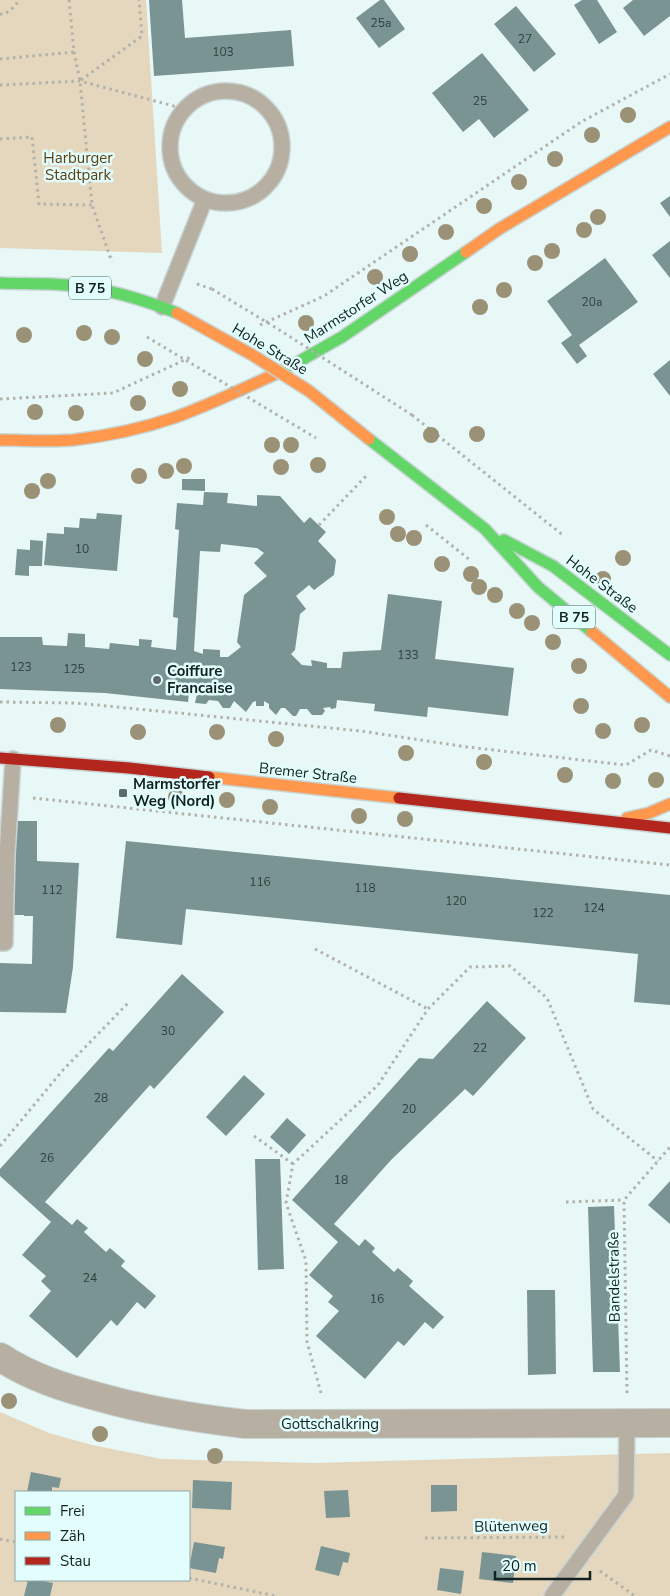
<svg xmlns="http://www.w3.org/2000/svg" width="670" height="1596" font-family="'Nunito Sans',sans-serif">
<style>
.green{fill:#e4d7be;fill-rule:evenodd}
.building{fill:#7a9493;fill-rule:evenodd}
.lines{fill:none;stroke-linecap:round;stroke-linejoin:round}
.lane-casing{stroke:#c7d4d3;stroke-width:18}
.street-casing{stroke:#c7d4d3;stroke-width:30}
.fast-casing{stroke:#c7d4d3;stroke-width:14}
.slow-casing{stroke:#c7d4d3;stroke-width:14}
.jam-casing{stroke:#c7d4d3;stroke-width:14}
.path{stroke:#b3b2aa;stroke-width:3;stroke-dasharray:2.5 4;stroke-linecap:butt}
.lane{stroke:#b7afa2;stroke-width:15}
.street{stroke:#b7afa2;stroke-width:28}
.fast{stroke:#63d668;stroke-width:11}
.slow{stroke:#ff974d;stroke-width:11}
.jam{stroke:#b3261e;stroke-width:11}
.slow-bridge-casing{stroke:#c7d4d3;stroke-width:14;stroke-linecap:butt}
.path-bridge{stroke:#b3b2aa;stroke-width:3;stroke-dasharray:2.5 4;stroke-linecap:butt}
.slow-bridge{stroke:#ff974d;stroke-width:11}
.tree{fill:#9b9177}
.poi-dot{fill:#5d6c6c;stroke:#e1fefd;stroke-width:2}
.labels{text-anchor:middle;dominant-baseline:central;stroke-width:5;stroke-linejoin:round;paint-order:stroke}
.number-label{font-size:12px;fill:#2d3e3e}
.shield{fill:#e1fefd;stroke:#516363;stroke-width:1}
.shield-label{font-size:14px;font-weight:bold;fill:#132121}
.park-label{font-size:15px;fill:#5d3d0f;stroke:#e1fefd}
.street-label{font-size:15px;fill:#132121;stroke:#e1fefd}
.poi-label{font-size:15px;font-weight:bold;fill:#132121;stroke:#e1fefd;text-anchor:start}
</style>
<rect width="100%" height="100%" fill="#e7f8f7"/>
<path class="green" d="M0,0H146L162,253L0,248Z
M0,1412L49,1433L92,1445L162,1459L313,1463L670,1453V1596H0ZM16,1492H189V1580H16Z"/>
<path class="building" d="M149,0H182L185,38L291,30L294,66L154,76Z
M380,0H384L405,29L379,48L356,18Z
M582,0H597L617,32L599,44L574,5Z
M633,0H670V16L644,36L623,8Z
M516,6L556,54L534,72L494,24Z
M482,53L529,110L494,138L479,119L463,132L432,93Z
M670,196V217L660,203Z
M670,241V278L652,255Z
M605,258L638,302L579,345L587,356L577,364L561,343L572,335L547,301Z
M670,360V396L653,374Z
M182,479H205V491L182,490Z
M204,492L228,493L227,503L257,506V495L280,496L304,523L310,517L326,532L318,541L336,560L334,575L314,590L309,585L296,596L306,609L300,614L295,650L291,654L302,665L312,666L311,660L327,663V668H341L343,652L381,650L388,594L442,601L435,659L514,668L508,716L428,707L427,717L374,711L375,704L337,700L336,708L331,709L330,707L323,708L325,711L322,715H312L307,709H300L296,716H293L285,708H281L276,715L269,708V704L264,701V706H256V701L253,702L246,712L234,701L230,708H223L218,701L209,700L206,704L195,703L197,694L189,693L188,702L105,693L0,689V637H42L43,645L67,646L68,633L85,634V647L109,649L110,643L139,646V639L152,640L151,647L176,650L178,618L173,617L179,530L175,529L177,503L203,505ZM221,544L257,548L264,553L254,563L267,576L244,595L237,642L241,647L228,657H220V650L203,649V654L194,651L200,551L220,552Z
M97,513L122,515L117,571L44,565L47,533L64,534V527L79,528L80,518L96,519Z
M30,540L43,541L42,566H29V576L15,575L17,549L30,550Z
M0,821H37V861L79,863L73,967L66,1013L0,1012V963L32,964L33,916H24V915H0Z
M126,841L670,895V1005L634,1002L638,954L186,909L182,945L116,938Z
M182,974L224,1012L154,1089L150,1085L45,1202L72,1225L77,1219L88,1228L84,1232L106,1252L110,1248L125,1261L121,1266L156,1296L145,1309L137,1302L117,1326L111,1320L77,1358L29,1316L51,1291L41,1281L46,1276L22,1255L51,1222L0,1176V1169L109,1048L113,1051Z
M487,1001L526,1038L473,1096L465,1089L391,1160L334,1224L359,1246L365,1239L375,1248L372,1252L394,1272L398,1268L413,1281L409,1286L444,1317L433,1329L425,1322L404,1346L398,1341L365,1379L316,1336L339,1311L328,1302L333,1296L309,1275L338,1242L292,1200L419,1058L433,1059Z
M244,1075L265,1094L226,1136L206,1117Z
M287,1118L306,1135L289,1154L270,1137Z
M255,1159H280L284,1269L258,1270Z
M670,1181V1224L648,1205Z
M614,1206L620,1372H593L588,1207Z
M527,1290H555L556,1374L528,1375Z
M31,1472L61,1478L59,1488L52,1487V1492H27Z
M193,1480L232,1482L231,1510L192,1508Z
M431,1485H457V1511L431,1512Z
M348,1490L350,1517L326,1518L324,1491Z
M194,1542L225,1547L223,1559L219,1558L216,1573L189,1568Z
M321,1546L350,1553L348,1563L343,1562L339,1576L315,1570Z
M482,1552L516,1556L513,1583L479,1579Z
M440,1568L464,1571L461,1594L437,1590Z
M28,1580H38L53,1583L50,1596H24Z"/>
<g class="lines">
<g class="lane-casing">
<path id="lane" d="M170 147a56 56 0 1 1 112 0a56 56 0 1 1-112 0Z
M162,307L205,199
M0,855H7L13,759
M0,896H6L7,855
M0,943H5L6,896
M552,1596L626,1495L627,1424"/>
</g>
<g class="street-casing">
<path id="street" d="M0,1357C30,1377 65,1388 99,1397C148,1411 194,1418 245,1424L670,1423"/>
</g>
<g class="fast-casing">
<path id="fast" d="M0,283C26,284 51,283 77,286C111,290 145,300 177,313
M282,371L342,337L466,252
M369,439L485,529L538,587L592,632
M504,540L553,566L670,655"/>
</g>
<g class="slow-casing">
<path id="slow" d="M466,252L499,229L670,127
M0,440C24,440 49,442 73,440C106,436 141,429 173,418C210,405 246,387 282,371
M592,632L670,697
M209,777L399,798
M627,818L649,813L670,804"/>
</g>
<g class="jam-casing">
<path id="jam" d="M0,758L129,768L209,777
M399,798L670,828"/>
</g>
<path class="path" d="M69,0L74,52L80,81L92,205L112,262
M0,14H5L14,7L19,0
M0,59L74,52
M81,80L142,36L139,0
M0,85L80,81L185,109
M0,139L32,137L39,204L92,205
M197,284L212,289
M260,325L324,296L581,122L670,74
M0,399L113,393L193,356
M412,415L564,536
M319,525L367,475
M426,525L470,560
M0,702L76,703L361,731L467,747L626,765L651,750L670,756
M33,798L670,865
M315,949L428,1009
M254,1136L293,1164
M0,1146L63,1070L130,1001
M566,1202L624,1200
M321,1393L307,1342L306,1261L286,1203L293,1164L378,1085L428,1009L470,967L510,966L547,998L593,1109L658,1161
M627,1393L624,1200L670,1147
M425,1538L566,1537
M0,1539L16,1542
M600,1571L635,1596
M189,1578L276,1596"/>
<use href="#lane" class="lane"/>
<use href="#street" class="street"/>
<use href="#fast" class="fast"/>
<use href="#slow" class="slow"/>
<use href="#jam" class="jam"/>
<g class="slow-bridge-casing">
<path id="slow-bridge" d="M177,313L254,356L309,391L369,439"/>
</g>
<path class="path-bridge" d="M212,289L278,329L412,415
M147,337L316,438"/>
<use href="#slow-bridge" class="slow-bridge"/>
</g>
<g class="tree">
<circle cx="628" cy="115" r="8"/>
<circle cx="592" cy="135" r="8"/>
<circle cx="555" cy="159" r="8"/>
<circle cx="519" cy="182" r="8"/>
<circle cx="484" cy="206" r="8"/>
<circle cx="598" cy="217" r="8"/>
<circle cx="584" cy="230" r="8"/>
<circle cx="446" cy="232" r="8"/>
<circle cx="552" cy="251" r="8"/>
<circle cx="410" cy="254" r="8"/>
<circle cx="535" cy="263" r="8"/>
<circle cx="375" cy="277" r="8"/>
<circle cx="504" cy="290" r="8"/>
<circle cx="480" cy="307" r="8"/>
<circle cx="306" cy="323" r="8"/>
<circle cx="84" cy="333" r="8"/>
<circle cx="24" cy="335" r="8"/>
<circle cx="112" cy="337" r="8"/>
<circle cx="145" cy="359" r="8"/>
<circle cx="180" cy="389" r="8"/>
<circle cx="138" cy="403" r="8"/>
<circle cx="35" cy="412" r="8"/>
<circle cx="76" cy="413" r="8"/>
<circle cx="477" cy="434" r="8"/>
<circle cx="431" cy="435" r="8"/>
<circle cx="272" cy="445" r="8"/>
<circle cx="291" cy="445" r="8"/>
<circle cx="318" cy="465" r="8"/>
<circle cx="184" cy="466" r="8"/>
<circle cx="281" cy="467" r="8"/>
<circle cx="166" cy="471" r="8"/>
<circle cx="139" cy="476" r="8"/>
<circle cx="48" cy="481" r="8"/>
<circle cx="32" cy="491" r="8"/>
<circle cx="387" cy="517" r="8"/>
<circle cx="398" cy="534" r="8"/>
<circle cx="414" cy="538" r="8"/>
<circle cx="623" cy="558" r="8"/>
<circle cx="442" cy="564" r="8"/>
<circle cx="471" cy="574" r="8"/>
<circle cx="603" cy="579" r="8"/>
<circle cx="479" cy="587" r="8"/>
<circle cx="495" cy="595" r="8"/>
<circle cx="517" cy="611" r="8"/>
<circle cx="532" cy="623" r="8"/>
<circle cx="553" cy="642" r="8"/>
<circle cx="579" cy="666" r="8"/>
<circle cx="581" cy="706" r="8"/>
<circle cx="58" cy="725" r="8"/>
<circle cx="642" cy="725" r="8"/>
<circle cx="603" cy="731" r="8"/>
<circle cx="138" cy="732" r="8"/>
<circle cx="217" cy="732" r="8"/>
<circle cx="276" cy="739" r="8"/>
<circle cx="406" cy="753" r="8"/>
<circle cx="484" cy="762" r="8"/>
<circle cx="565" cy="775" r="8"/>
<circle cx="656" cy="780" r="8"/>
<circle cx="613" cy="781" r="8"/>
<circle cx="176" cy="797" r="8"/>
<circle cx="227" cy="800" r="8"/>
<circle cx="270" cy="807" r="8"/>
<circle cx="359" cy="816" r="8"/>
<circle cx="405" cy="819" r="8"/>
<circle cx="9" cy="1401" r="8"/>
<circle cx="100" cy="1434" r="8"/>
<circle cx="215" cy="1456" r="8"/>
</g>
<g class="poi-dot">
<circle cx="157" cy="680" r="5"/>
<rect x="118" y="788" width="10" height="10" rx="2.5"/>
</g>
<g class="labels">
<g class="number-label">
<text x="381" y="23">25a</text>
<text x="525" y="39">27</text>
<text x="223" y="52">103</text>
<text x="480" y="101">25</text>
<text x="592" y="302">20a</text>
<text x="82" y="549">10</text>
<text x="408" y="655">133</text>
<text x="21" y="667">123</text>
<text x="74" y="669">125</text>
<text x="260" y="882">116</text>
<text x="365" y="888">118</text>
<text x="52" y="890">112</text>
<text x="456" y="901">120</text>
<text x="594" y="908">124</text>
<text x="543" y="913">122</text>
<text x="168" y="1031">30</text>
<text x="480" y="1048">22</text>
<text x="101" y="1098">28</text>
<text x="409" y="1109">20</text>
<text x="47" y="1158">26</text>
<text x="341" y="1180">18</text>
<text x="90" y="1278">24</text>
<text x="377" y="1299">16</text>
</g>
<g class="shield">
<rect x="69" y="276.5" width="42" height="23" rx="4"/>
<rect x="553" y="605.5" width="42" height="23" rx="4"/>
</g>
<g class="shield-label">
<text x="90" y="288">B 75</text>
<text x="574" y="617">B 75</text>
</g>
<g class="park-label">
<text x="78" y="158">Harburger<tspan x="78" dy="17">Stadtpark</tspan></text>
</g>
<g class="street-label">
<text transform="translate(356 307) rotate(-33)">Marmstorfer Weg</text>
<text transform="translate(270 349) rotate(31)">Hohe Straße</text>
<text transform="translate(602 584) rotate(37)">Hohe Straße</text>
<text transform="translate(308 773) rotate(6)">Bremer Straße</text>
<text transform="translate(614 1277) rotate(-91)">Bandelstraße</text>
<text x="330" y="1424">Gottschalkring</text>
<text transform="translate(511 1526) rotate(-1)">Blütenweg</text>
</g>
<g class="poi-label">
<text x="167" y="671">Coiffure<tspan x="167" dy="17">Francaise</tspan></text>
<text x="133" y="784">Marmstorfer<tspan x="133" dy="17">Weg (Nord)</tspan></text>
</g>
</g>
<rect x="15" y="1491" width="175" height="90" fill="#e1fefd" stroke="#8fa6a5"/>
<rect x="25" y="1507" width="25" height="8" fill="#63d668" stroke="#8fa6a5"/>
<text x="60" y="1516" font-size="15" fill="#132121">Frei</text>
<rect x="25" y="1532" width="25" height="8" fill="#ff974d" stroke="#8fa6a5"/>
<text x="60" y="1541" font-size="15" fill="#132121">Zäh</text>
<rect x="25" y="1557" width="25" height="8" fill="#b3261e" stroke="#8fa6a5"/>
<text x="60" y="1566" font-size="15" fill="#132121">Stau</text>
<path d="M495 1571v8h95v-8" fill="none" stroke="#132121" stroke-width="2.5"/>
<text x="502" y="1571" font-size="15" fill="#132121" stroke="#e1fefd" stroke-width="4" paint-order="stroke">20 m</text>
</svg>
